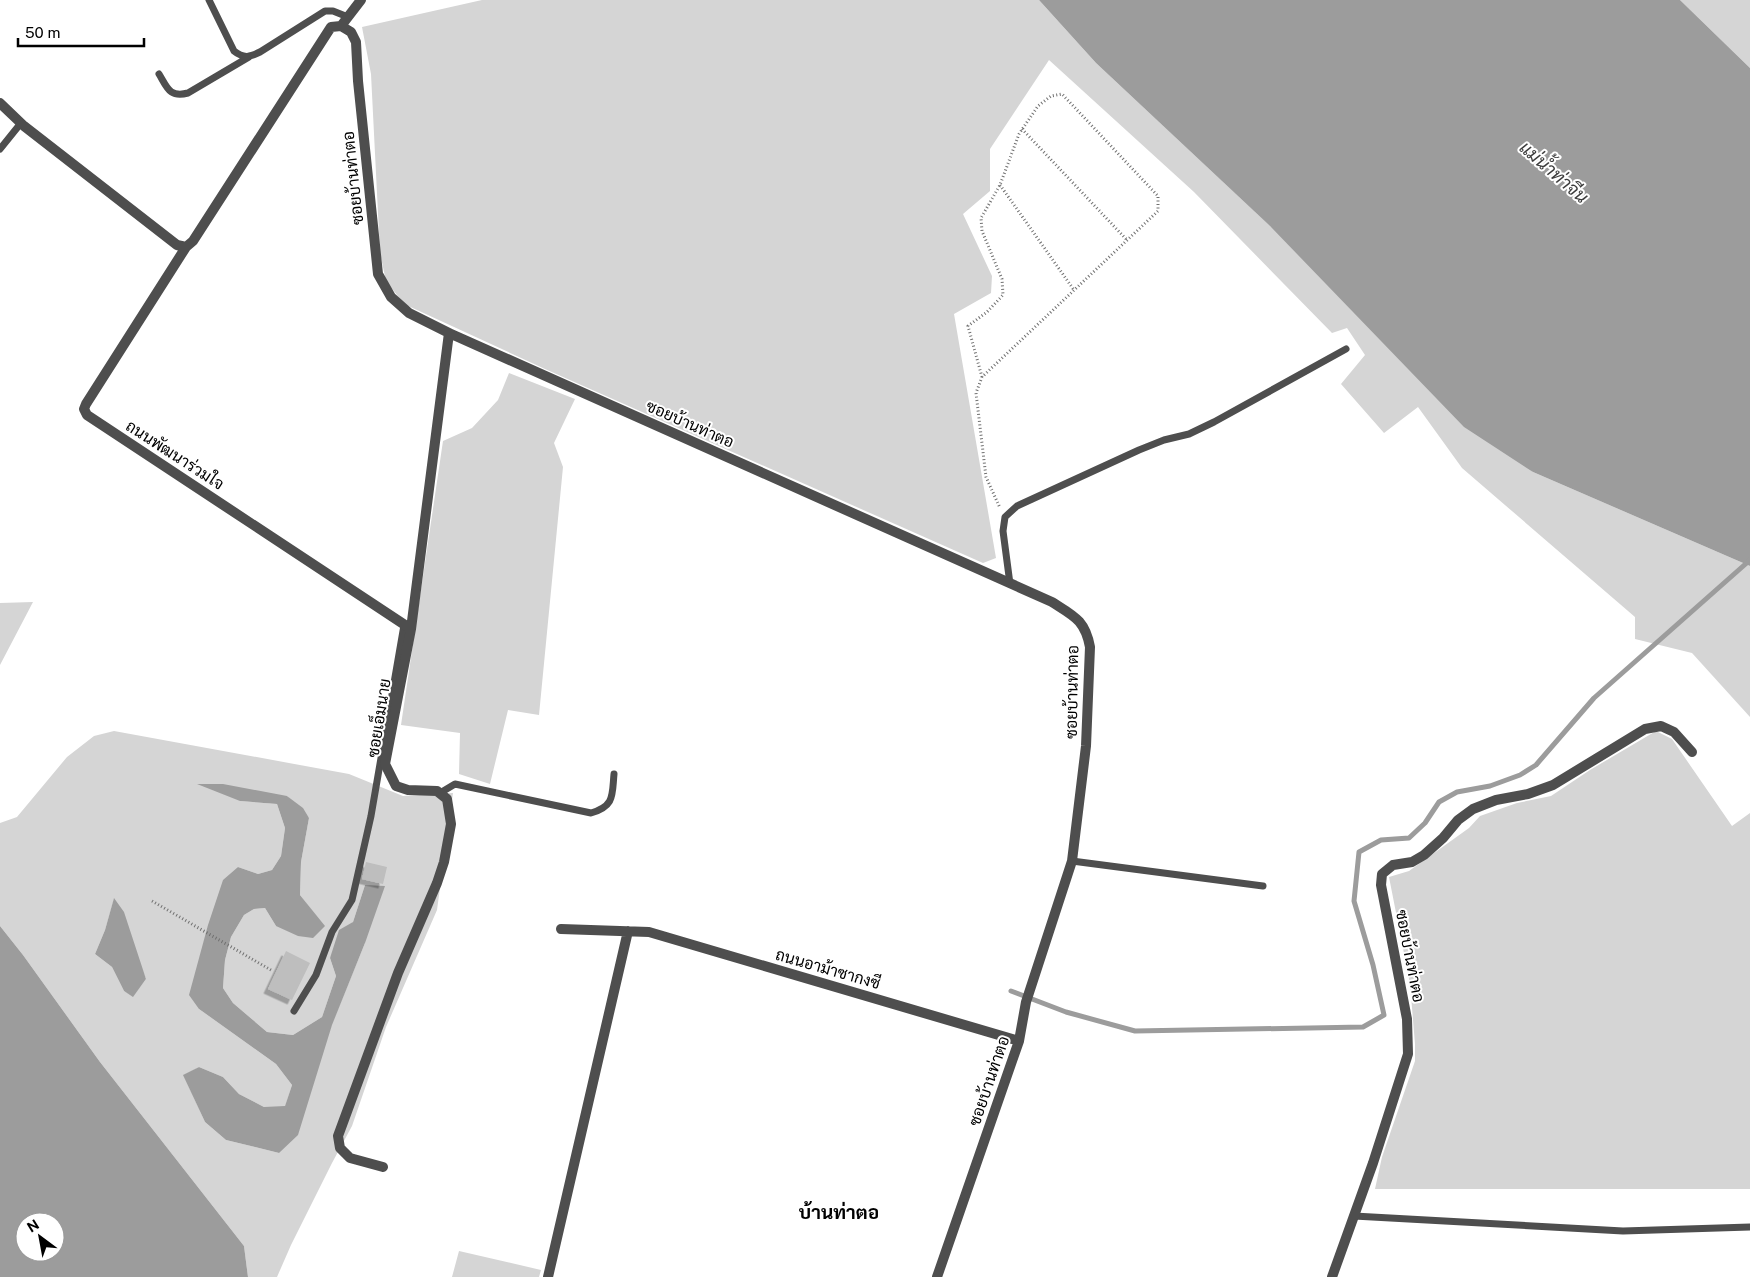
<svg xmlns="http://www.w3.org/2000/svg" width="1750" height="1277" font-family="'Public Sans',Sarabun,sans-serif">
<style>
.green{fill:#d5d5d5;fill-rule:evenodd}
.water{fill:#9c9c9c;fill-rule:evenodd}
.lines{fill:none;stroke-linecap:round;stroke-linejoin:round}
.stream{stroke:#9c9c9c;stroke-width:5}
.building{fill:#bebebe;filter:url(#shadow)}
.path{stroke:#707070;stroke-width:3;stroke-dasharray:1 2.5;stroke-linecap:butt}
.service{stroke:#4e4e4e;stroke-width:7}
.minor{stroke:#4e4e4e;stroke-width:10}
.labels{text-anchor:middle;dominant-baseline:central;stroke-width:4;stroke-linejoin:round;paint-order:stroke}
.street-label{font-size:16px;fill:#000;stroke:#fff}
.water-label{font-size:18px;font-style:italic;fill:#3d3d3d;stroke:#fff}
.quarter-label{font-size:19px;font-weight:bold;fill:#000;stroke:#fff}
</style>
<defs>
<filter id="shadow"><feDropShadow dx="-4.5" dy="4.5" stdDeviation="0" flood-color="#0004"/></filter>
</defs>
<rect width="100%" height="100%" fill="#fff"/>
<path class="green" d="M482,0H1039L1096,63L1533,472L1750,566V717L1692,653L1635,639V617L1462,468L1418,407L1384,433L1341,384L1365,355L1347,328L1332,333L1194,192L1049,60L990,149V191L963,214L992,276L991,293L954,314L996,558L983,563L545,369L404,304L386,281L380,253L371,74L362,27Z
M1680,0H1750V68Z
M509,373L575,399L554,443L563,467L539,715L508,710L490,784L459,774L460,733L401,725L443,441L472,428L498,400Z
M33,602L0,665V603Z
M114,731L349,774L403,796L453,793L437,910L386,1027L352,1126L332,1163L291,1245L277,1277H248L244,1246L100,1062L23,955L0,926V823L17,817L67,757L94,736ZM287,796L309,818L301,862L300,895L324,926H276L265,908L254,909L244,915L231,937L225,960L223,988L233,1003L267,1032L293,1035L322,1017L336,976L330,958L353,922L365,885V943L279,1153L226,1140L205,1122L184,1076L199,1067L223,1077L239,1094L264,1107H285L292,1085L276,1064L199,1009L238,867L258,874L272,870L281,856L285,828L277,804L240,801ZM114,899L146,979L133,996L124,991L112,967L95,954L105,930Z
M1656,731L1672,739L1732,826L1750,813V1189H1375L1382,1157L1415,1061V1044L1410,984L1389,877L1409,871L1469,828L1480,816L1517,803L1551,796L1590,770Z
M459,1251L541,1270L539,1277H452Z"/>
<path class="water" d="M1039,0H1680L1750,68V566L1533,472L1464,427L1270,226L1096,63Z
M197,784H223L287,796L303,808L309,818L301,862L300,895L325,926L313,938L298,936L276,926L265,908L254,909L244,915L231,937L225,960L223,988L233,1003L267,1032L293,1035L322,1017L336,976L330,958L339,930L353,922L365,885L385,886L365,943L332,1025L298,1135L279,1153L226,1140L205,1122L183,1075L199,1067L223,1077L239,1094L264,1107L285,1106L292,1085L276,1064L199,1009L189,995L208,925L223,880L238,867L258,874L272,870L281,856L285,828L277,804L240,801Z
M114,898L124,912L146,979L133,997L124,991L112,967L95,954L105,930Z
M0,926L23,955L100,1062L244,1246L248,1277H0ZM25,1222H55V1252H25Z"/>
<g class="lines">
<path class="stream" d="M1011,991L1066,1012L1135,1031L1363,1027L1384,1015L1373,965L1354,901L1359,852L1381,840L1409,838L1425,823L1439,802L1457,792L1490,786L1520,775L1536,765L1594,698L1750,560"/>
</g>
<path class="building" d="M366,862L387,867L383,884L362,879Z
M286,951L310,963L292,1000L268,989Z"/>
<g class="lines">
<path class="path" d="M1022,129L1127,240
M1000,185L1074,290
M982,377L968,326L987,312L1003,295L1002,279L982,231L981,218L1000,185L1019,134L1038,106L1051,96L1062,94L1158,196V211L982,377L976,393L986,477L1000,508
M152,901L271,970"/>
<path class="service" d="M209,0L234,51C244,59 250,57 260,52L325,11H333L348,17
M159,74C167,87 169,98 188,93L249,57
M0,149L21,123
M1010,584L1003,531L1005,517L1017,506L1139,450L1164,440L1189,434L1214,422L1346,349
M440,793L455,784L591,813C615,806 612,795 614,774
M1072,861L1263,886
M294,1011L316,975L332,932L352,900L371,816L404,625
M1354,1216L1623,1231L1750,1227"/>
<path class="minor" d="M341,26L361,0
M0,103L24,126L177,245L186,247L193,241L331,27L341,26L351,32L356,42L358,81L378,274L391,297L409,313L449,333L1052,602C1074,616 1085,620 1090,647L1086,746L1072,861L1026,1002L1019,1041L937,1277
M186,247L86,404L84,409L87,415L411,629
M561,929L649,932L1019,1041
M383,1167L350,1158L340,1148L338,1136L398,973L437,883L444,862L451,824L447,799L437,791L408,790L396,786L385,764L411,629L449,333
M548,1277L628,931
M1332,1277L1373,1163L1408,1054L1407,1019L1381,885L1382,874L1393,865L1412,862L1424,855L1443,838L1458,820L1473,809L1496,800L1528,794L1553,785L1645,729L1661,726L1674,732L1692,752"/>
</g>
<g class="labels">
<g class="street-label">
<text transform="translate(353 178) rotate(-96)">ซอยบ้านท่าตอ</text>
<text transform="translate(690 424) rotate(24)">ซอยบ้านท่าตอ</text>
<text transform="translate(175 455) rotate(33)">ถนนพัฒนาร่วมใจ</text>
<text transform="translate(1072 692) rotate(-89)">ซอยบ้านท่าตอ</text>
<text transform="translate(379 718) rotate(-81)">ซอยเอ็มนาย</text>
<text transform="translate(1410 956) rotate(79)">ซอยบ้านท่าตอ</text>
<text transform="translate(828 969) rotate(16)">ถนนอาม้าซากงซี</text>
<text transform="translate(989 1081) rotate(-71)">ซอยบ้านท่าตอ</text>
</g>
<g class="water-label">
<text transform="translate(1554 172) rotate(41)">แม่น้ำท่าจีน</text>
</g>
<g class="quarter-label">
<text x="839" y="1212">บ้านท่าตอ</text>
</g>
</g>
<g transform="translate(40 1237) rotate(328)"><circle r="24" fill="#ffffff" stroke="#999999"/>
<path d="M0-4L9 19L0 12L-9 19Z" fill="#000000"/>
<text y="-8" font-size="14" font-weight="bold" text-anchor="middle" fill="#000000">N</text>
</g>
<path d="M18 38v8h126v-8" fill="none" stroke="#000000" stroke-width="2.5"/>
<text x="25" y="38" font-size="15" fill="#000000" stroke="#ffffff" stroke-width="4" paint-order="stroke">50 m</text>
</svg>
